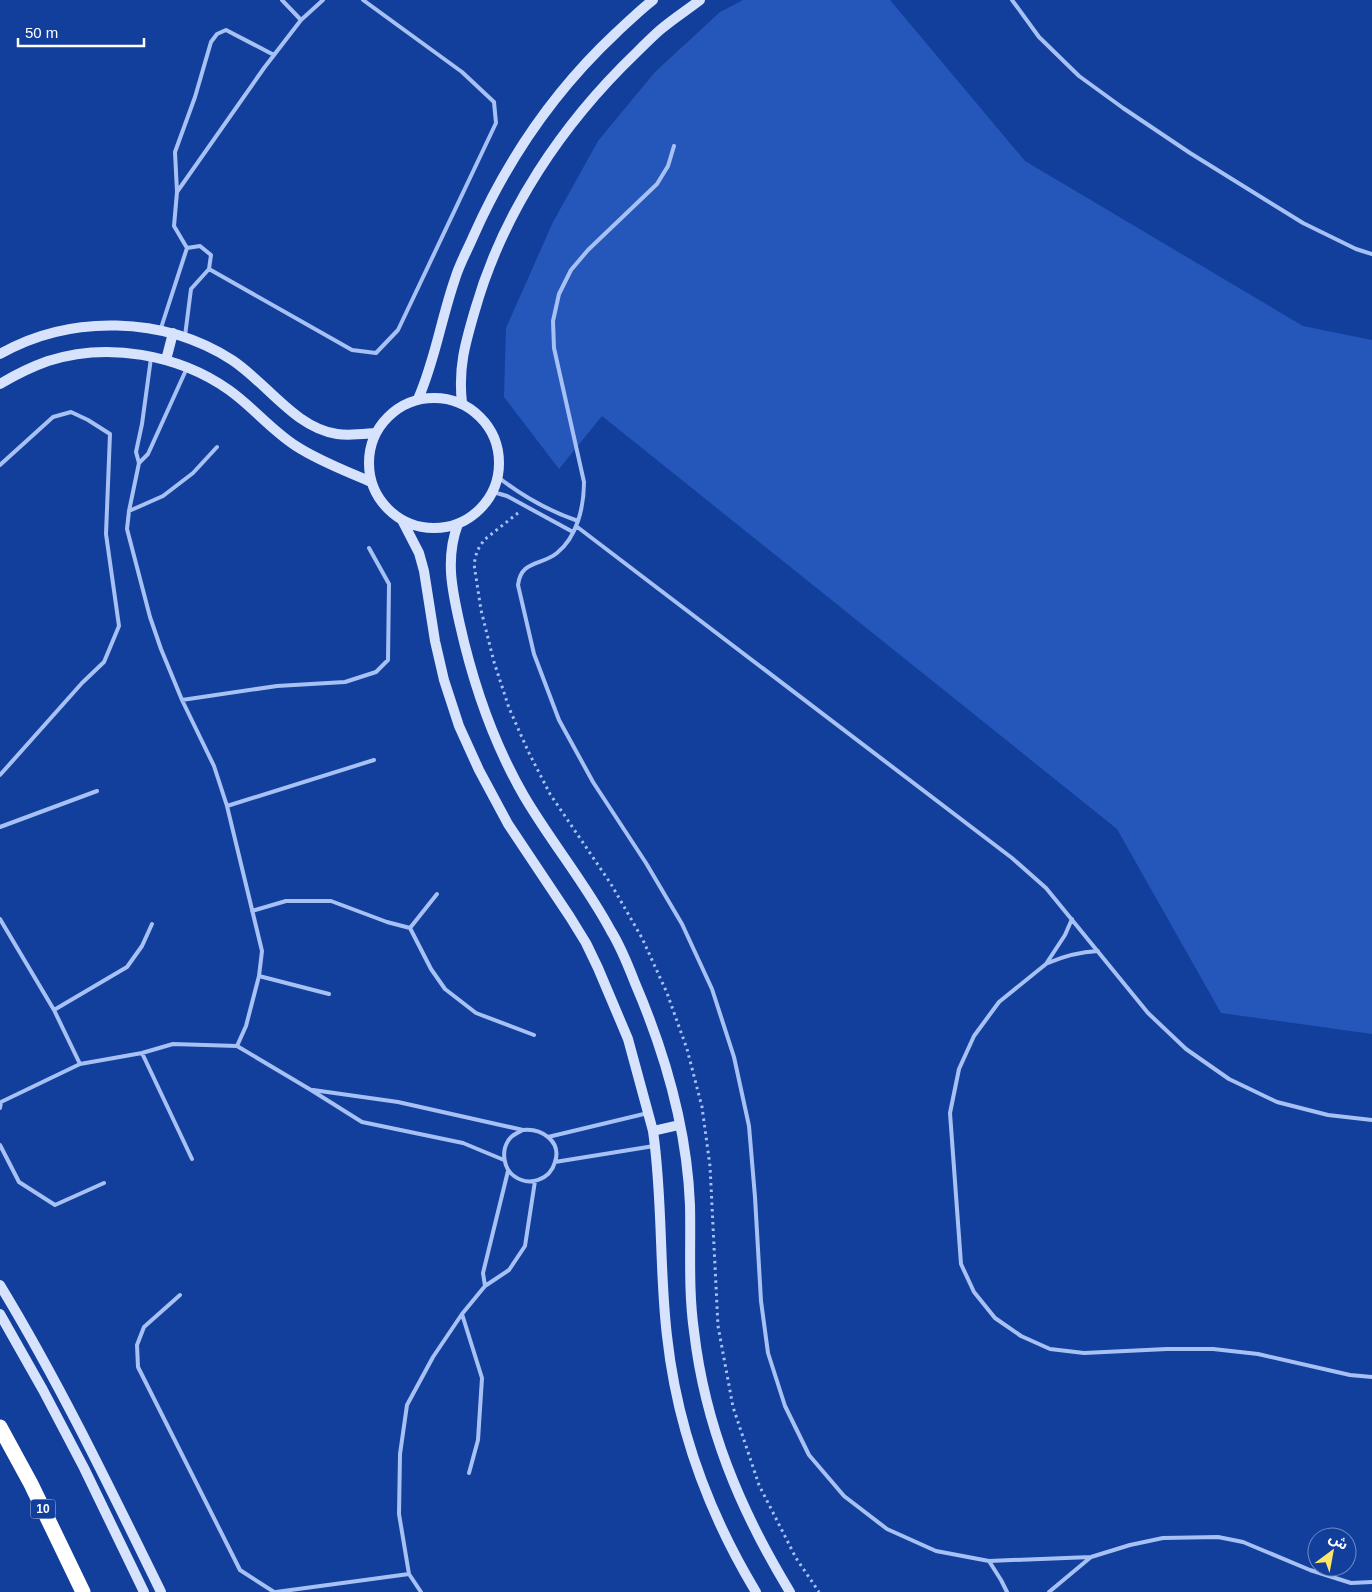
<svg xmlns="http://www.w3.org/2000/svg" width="1372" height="1592" font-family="Helvetica,'Noto Sans Arabic',sans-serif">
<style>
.green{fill:#2557ba}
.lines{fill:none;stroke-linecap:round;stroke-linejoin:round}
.path{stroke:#a7c1f4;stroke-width:3;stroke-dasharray:2.5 4;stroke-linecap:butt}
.lane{stroke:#a7c1f4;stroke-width:4}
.secondary{stroke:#d7e3fd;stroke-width:10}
.highway{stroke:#fff;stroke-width:15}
.labels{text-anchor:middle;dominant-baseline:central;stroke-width:4.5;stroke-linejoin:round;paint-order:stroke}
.shield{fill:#123e9c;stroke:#b8c5e1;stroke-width:1}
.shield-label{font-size:12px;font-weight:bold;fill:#fff}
</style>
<rect width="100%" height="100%" fill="#123e9c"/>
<path class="green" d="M743,0H890L1025,161L1303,326L1372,340V1034L1221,1013L1117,829L602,416L559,469L504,397L506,328L553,222L598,141L655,72L720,12Z"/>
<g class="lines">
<path class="path" d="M518,513L484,540L477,551L474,564L481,610L494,662L509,708L528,751L550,794L611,884L642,938L667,993L687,1049L702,1107L710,1166L718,1326L733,1407L759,1485L796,1558L819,1592"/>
<path class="lane" d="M1012,0L1039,37L1079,76L1123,108L1190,153L1303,223L1356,249L1372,254
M301,20L323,0
M674,146L668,166L657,184L588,250L571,270L559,294L553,321L554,348L584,482C584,507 577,537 557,553C541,566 521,560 518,585L534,654L559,720L593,782L646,863L682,924L712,989L734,1057L749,1126L755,1197L761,1301L768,1353L785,1406L809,1455L844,1496L887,1529L936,1551L989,1561L1091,1557L1130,1545L1163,1538L1218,1537L1243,1542L1310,1570L1351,1583L1372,1582
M177,192L264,68L301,20L282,0
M209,269L352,350L376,353L398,330L496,123L494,102L462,72L363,0
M160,331L187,248L174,226L177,192L175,152L195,97L211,42L217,34L226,30L274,55
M185,336L191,289L209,269L211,255L200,246L187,248
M151,358L142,424L136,452L139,463L129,511L127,529L150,617L161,649L182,700L214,766L227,806L262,951L259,976L246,1026L237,1046
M139,463L148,454L186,370
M0,465L53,417L71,412L88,420L110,434L106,534L119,626L104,662L82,683L0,775
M498,477C522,496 549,511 578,521
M493,492L507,496L573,532
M129,511L163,496L193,473L217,447
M576,526L1012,858L1046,888L1148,1013L1186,1049L1229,1079L1277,1102L1328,1115L1372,1120
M182,700L277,686L345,682L376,672L388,660L389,584L369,548
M227,806L374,760
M0,827L97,791
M252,911L286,901H331L387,922L410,928L437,894
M0,919L54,1010L80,1064
M1072,919L1065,935L1046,964L999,1002L974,1036L959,1069L950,1113L961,1264L974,1292L995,1318L1021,1336L1050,1349L1084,1353L1167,1349H1213L1258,1354L1350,1375L1372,1377
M410,928L431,969L445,989L476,1013L534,1035
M1048,963C1064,956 1080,952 1098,951
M259,976L329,994
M54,1010L127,967L142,946L152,924
M142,1053L192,1159
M313,1090L398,1102L523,1130C541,1128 562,1141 555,1162C550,1180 529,1187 514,1176C504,1169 501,1152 508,1141C511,1135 517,1133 523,1130
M0,1108L1,1102L80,1064L142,1053L173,1044L237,1046L311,1090L362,1122L463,1143L504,1160
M548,1137L648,1113
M0,1145L19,1182L55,1205L104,1183
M555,1162L654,1146
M485,1286L483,1273L508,1171
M180,1295L144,1327L137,1345L138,1367L240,1570L274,1592
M462,1314L482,1378L478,1440L469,1473
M989,1561L1001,1580L1007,1592
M276,1592L409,1574
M421,1592L409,1574L399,1514L400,1454L407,1405L433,1357L462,1314L485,1286L509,1270L525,1246L535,1181
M1049,1592L1091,1557"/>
<path class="secondary" d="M0,354C70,314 164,316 232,360C267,383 295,428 337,434C349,436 363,434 375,433
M166,360L173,333
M0,384C15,375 31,367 48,361C107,342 178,354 229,390C253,407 271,430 296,446C319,461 346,471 371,482
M369 463a65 65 0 1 1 130 0a65 65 0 1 1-130 0Z
M418,399C435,361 441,319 455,279C459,265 467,251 473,237C507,160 554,91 616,33C628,22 640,10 653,0
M462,403C458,368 465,344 475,310C503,212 562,124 636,53C644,45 652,37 660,30C673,19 687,10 700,0
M402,520L419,553L424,571L435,641L444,680L459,726L479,770L508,824L570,917L586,943L598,968L628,1039L653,1131C663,1199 659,1268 667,1336C677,1427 709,1514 756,1592
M458,524C445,558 452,590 460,625C473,683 494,744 524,796C551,842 586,884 611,931C621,947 628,965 635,983C665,1053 687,1129 690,1205C691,1247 688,1289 694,1331C705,1426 740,1510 790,1592
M653,1131L679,1125
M0,1285C60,1384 110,1488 161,1592
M0,1314L43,1390L84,1468L144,1592"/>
<path class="highway" d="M0,1427L31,1484L83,1592"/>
</g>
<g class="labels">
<rect class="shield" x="30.5" y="1499.5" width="25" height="19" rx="4"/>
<g class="shield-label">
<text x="43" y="1509">10</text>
</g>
</g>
<g transform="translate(1332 1552) rotate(32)"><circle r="24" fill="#123e9c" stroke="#718bc4"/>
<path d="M0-4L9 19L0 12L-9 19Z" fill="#ffe66a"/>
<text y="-8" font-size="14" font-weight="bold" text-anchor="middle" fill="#ffffff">ش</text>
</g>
<path d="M18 38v8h126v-8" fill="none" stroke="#ffffff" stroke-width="2.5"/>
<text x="25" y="38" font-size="15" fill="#ffffff" stroke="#123e9c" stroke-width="4" paint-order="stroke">50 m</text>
</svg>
